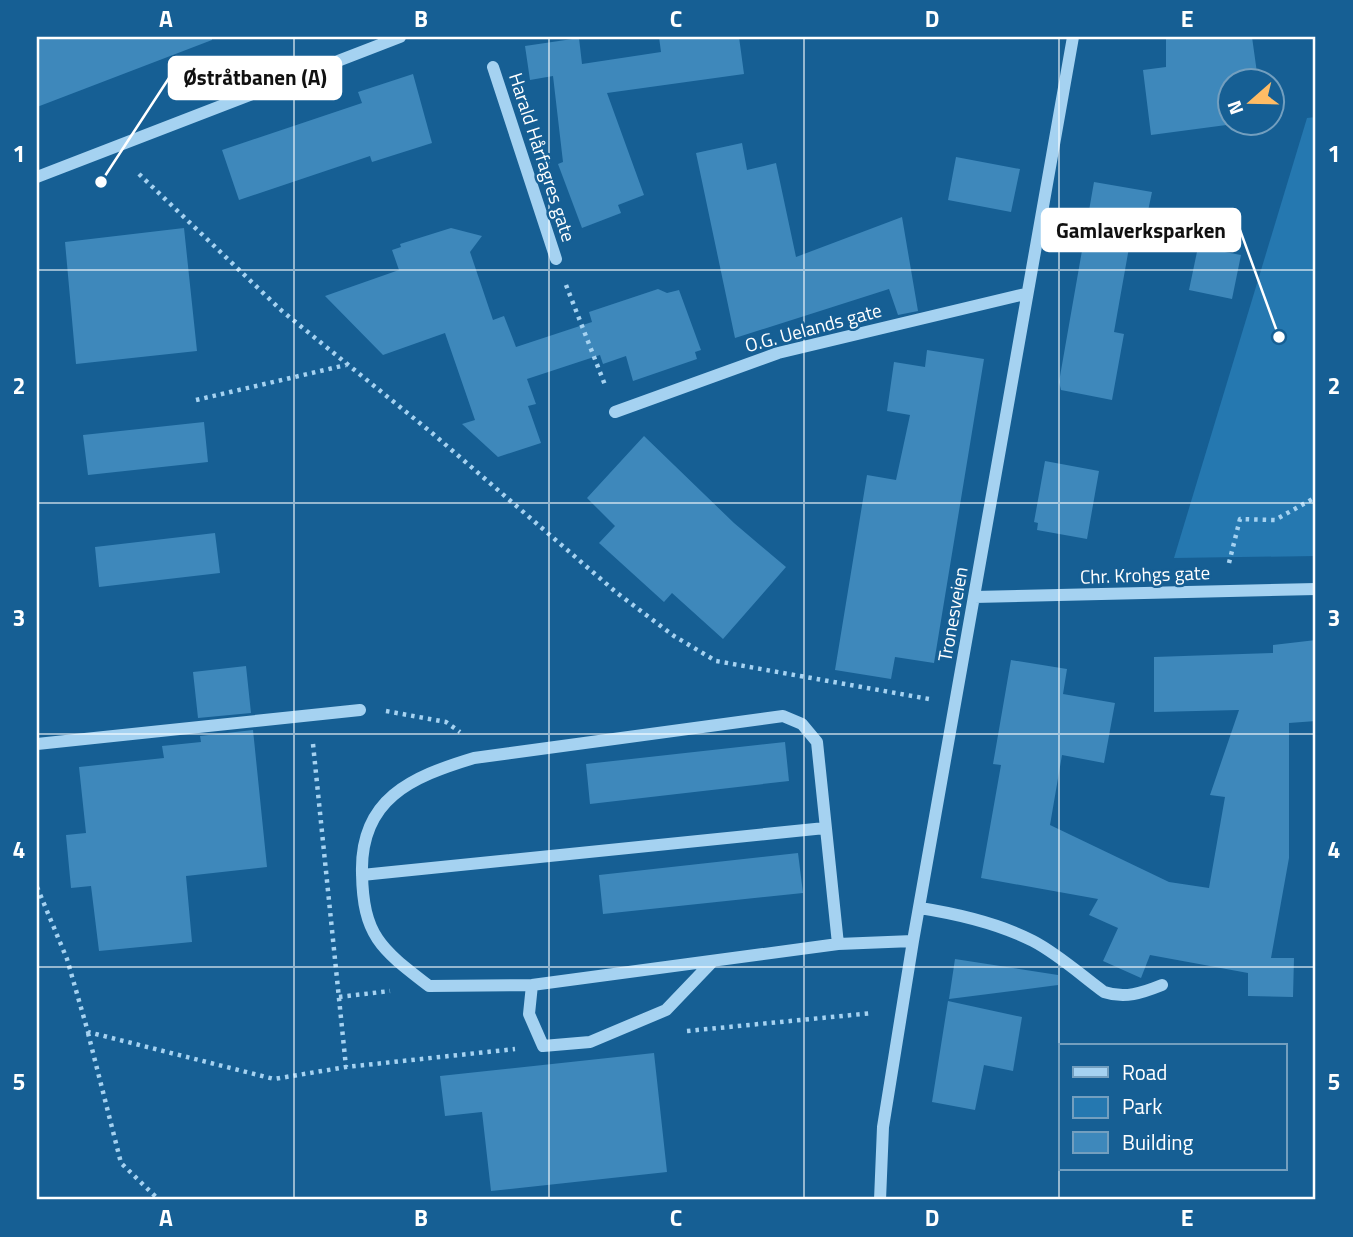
<svg xmlns="http://www.w3.org/2000/svg" width="1353" height="1237" font-family="'Titillium Web',sans-serif">
<style>
.green{fill:#2578b0}
.building{fill:#3e88bb}
.lines{fill:none;stroke-linecap:round;stroke-linejoin:round}
.path{stroke:#a5d2f1;stroke-width:4.5;stroke-dasharray:3.5 5;stroke-linecap:butt}
.minor{stroke:#a5d2f1;stroke-width:12}
.grid{fill:none;stroke:#fff;stroke-width:2;stroke-opacity:0.55}
.labels{text-anchor:middle;dominant-baseline:central;stroke-width:5;stroke-linejoin:round;paint-order:stroke}
.street-label{font-size:19px;fill:#fff;stroke:#165f94}
.leader{fill:none;stroke:#fff;stroke-width:2.5}
.callout-dot{fill:#fff;stroke:#165f94;stroke-width:2.5}
.callout{fill:#fff;stroke:#fff;stroke-width:2.5}
.callout-label{font-size:21px;text-anchor:middle;font-weight:bold;fill:#111}
.neatline{fill:none;stroke:#fff;stroke-width:2.5}
.grid-label{font-size:23px;text-anchor:middle;font-weight:bold;fill:#fff}
</style>
<rect width="100%" height="100%" fill="#165f94"/>
<path class="green" d="M1316,117V556L1174,558L1307,118Z"/>
<path class="building" d="M37,37H212V40L37,107Z
M659,37H739L744,74L607,93L644,195L618,205L621,213L582,228L558,164L563,162L553,76L530,80L525,46L579,38L582,64L661,52Z
M1166,37H1252L1258,80H1230V122H1249L1151,135L1143,70L1166,67Z
M413,74L432,143L372,162L370,156L239,200L222,150L362,103L358,92Z
M742,143L747,170L776,163L796,257L902,217L918,311L898,315L889,289L735,338L696,153Z
M956,157L1020,169L1011,212L948,200Z
M1094,182L1152,192L1141,244L1130,242L1114,332L1124,334L1112,400L1061,390L1059,382Z
M184,228L197,351L76,364L65,242Z
M451,228L482,236L470,252L493,320L504,316L516,347L592,322L589,312L658,289L667,293L679,290L701,350L695,352L697,359L633,381L626,356L603,364L600,355L527,379L536,404L528,406L541,443L498,457L462,424L475,420L445,333L383,355L325,296L399,270L392,250L401,247L400,244Z
M1198,247L1241,255L1232,299L1189,290Z
M927,350L984,359L934,663L895,657L891,679L835,670L867,475L896,480L910,415L887,411L894,362L925,367Z
M204,422L208,462L88,475L83,435Z
M644,436L734,523L786,567L723,639L672,593L664,602L599,543L615,526L587,498Z
M1045,461L1099,471L1087,539L1037,530L1038,523L1034,522Z
M215,533L220,573L99,587L95,547Z
M1316,640V721L1289,723V858L1271,958H1294L1293,997L1248,996V973L1150,955L1141,978L1103,961L1118,928L1089,915L1098,899L981,878L1001,765L993,764L1011,660L1067,669L1063,694L1115,703L1104,763L1062,755L1050,825L1169,882L1209,888L1225,797L1210,795L1239,710L1154,712V657L1273,653V645Z
M246,666L251,713L198,718L193,672Z
M253,730L267,867L186,876L192,942L99,951L91,886L71,888L66,835L86,833L79,767L164,758L162,746L201,742L200,736Z
M785,742L789,781L590,804L586,764Z
M798,853L803,893L603,914L599,875Z
M955,959L1058,975V985L949,999Z
M948,1001L1022,1017L1013,1071L984,1065L975,1110L932,1102Z
M654,1053L667,1172L491,1191L482,1112L445,1116L440,1076Z"/>
<g class="lines">
<path class="path" d="M139,174L282,311L432,433L617,593L674,636L716,661L929,699
M566,285L605,385
M196,400L346,365
M1229,563L1240,519L1275,520L1316,497
M386,711L446,722L460,732
M313,744L346,1067
M37,887L67,959L88,1032L274,1079L346,1067L515,1049
M339,997L390,991
M687,1031L873,1013
M88,1033L121,1163L159,1200"/>
<path class="minor" d="M493,67L556,259
M37,177L400,37
M615,412L778,353L1025,294
M974,597L1316,589
M37,744L360,710
M362,875L825,828
M920,908C958,914 998,923 1033,941C1058,954 1081,975 1104,992C1125,999 1142,993 1162,985
M838,944L817,742L802,724L783,716L474,758C411,777 360,799 362,873C363,936 381,949 429,986L532,985L838,944L913,941
M532,985L529,1014L543,1046L590,1042L666,1010L711,963
M880,1200L883,1127L913,941L1073,37"/>
</g>
<path class="grid" d="M294,37V1200M549,37V1200M804,37V1200M1059,37V1200M37,270H1316M37,503H1316M37,734H1316M37,967H1316"/>
<g class="labels">
<g class="street-label">
<text transform="translate(543 157) rotate(72)">Harald Hårfagres gate</text>
<text transform="translate(813 327) rotate(-15)">O.G. Uelands gate</text>
<text transform="translate(1145 574) rotate(-2)">Chr. Krohgs gate</text>
<text transform="translate(952 614) rotate(-80)">Tronesveien</text>
</g>
</g>
<path class="leader" d="M101 182L169 78M1279 337L1240 230"/>
<g class="callout-dot">
<circle cx="101" cy="182" r="7"/>
<circle cx="1279" cy="337" r="7"/>
</g>
<g class="callout">
<rect x="169" y="57" width="172" height="42" rx="7"/>
<rect x="1042" y="209" width="198" height="42" rx="7"/>
</g>
<g class="callout-label">
<text x="255" y="85">Østråtbanen (A)</text>
<text x="1141" y="238">Gamlaverksparken</text>
</g>
<rect width="1353" height="1237" fill="none" stroke="#165f94" stroke-width="77"/>
<rect x="1059" y="1044" width="228" height="126" fill="#165f94" stroke="#739fbf" stroke-width="2"/>
<rect x="1073" y="1067" width="35" height="10" fill="#a5d2f1" stroke="#739fbf" stroke-width="2"/>
<text x="1122" y="1080" font-size="21" fill="#ffffff">Road</text>
<rect x="1073" y="1097" width="35" height="21" fill="#2578b0" stroke="#739fbf" stroke-width="2"/>
<text x="1122" y="1114" font-size="21" fill="#ffffff">Park</text>
<rect x="1073" y="1132" width="35" height="21" fill="#3e88bb" stroke="#739fbf" stroke-width="2"/>
<text x="1122" y="1150" font-size="21" fill="#ffffff">Building</text>
<g transform="translate(1251 102) rotate(250)"><circle r="33" fill="#165f94" stroke="#739fbf" stroke-width="2"/>
<path d="M0-5L12 26L0 18L-12 26Z" fill="#ffbc65"/>
<text y="-10" font-size="19" font-weight="bold" text-anchor="middle" fill="#ffffff">N</text>
</g>
<rect x="38" y="38" width="1276" height="1160" class="neatline"/>
<g class="grid-label">
<text x="166" y="27">A</text>
<text x="421" y="27">B</text>
<text x="676" y="27">C</text>
<text x="932" y="27">D</text>
<text x="1187" y="27">E</text>
<text x="19" y="162">1</text>
<text x="1334" y="162">1</text>
<text x="19" y="394">2</text>
<text x="1334" y="394">2</text>
<text x="19" y="626">3</text>
<text x="1334" y="626">3</text>
<text x="19" y="858">4</text>
<text x="1334" y="858">4</text>
<text x="19" y="1090">5</text>
<text x="1334" y="1090">5</text>
<text x="166" y="1226">A</text>
<text x="421" y="1226">B</text>
<text x="676" y="1226">C</text>
<text x="932" y="1226">D</text>
<text x="1187" y="1226">E</text>
</g>
</svg>
